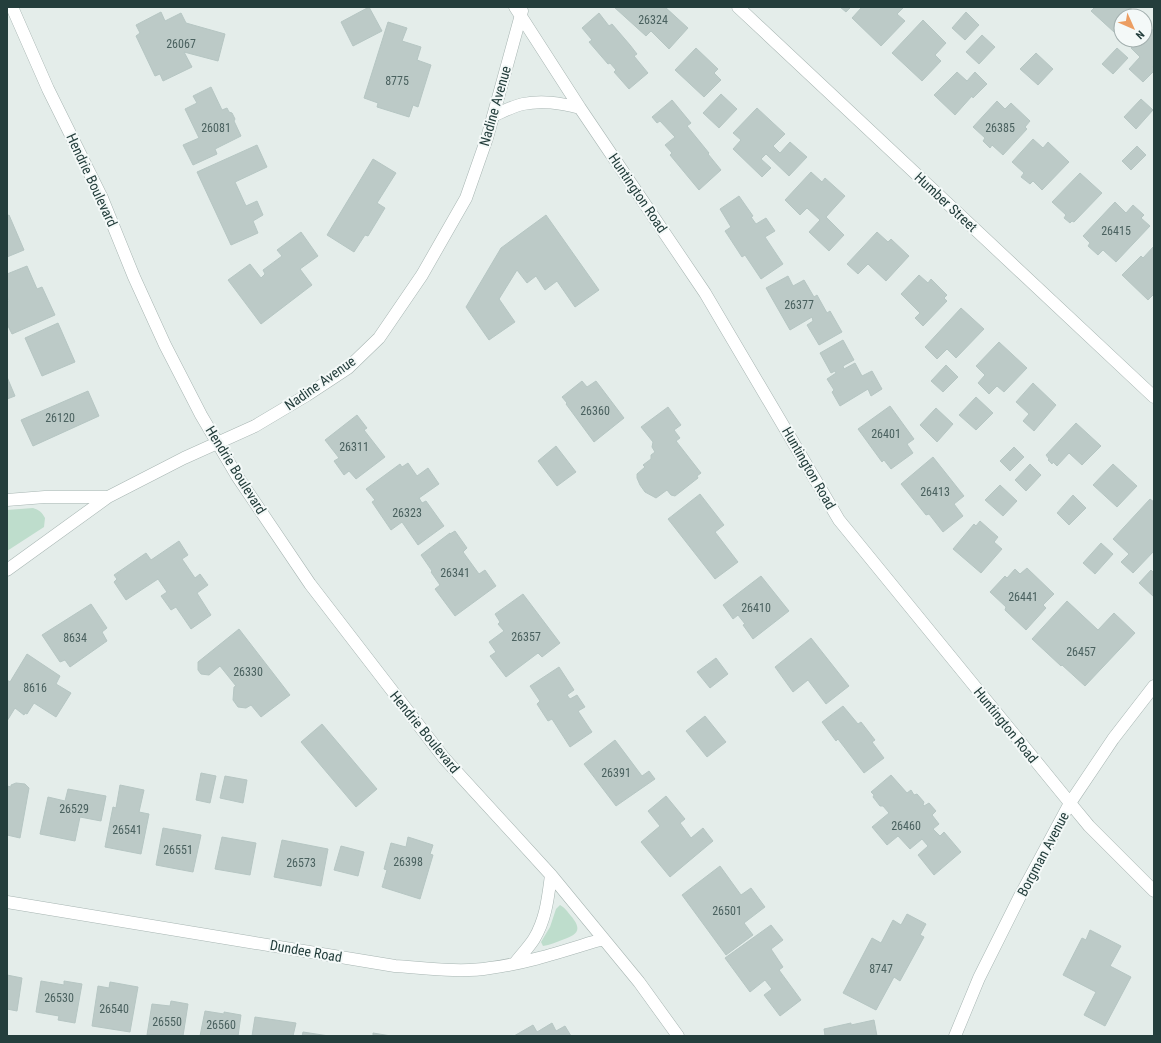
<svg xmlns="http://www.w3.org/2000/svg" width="1161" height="1043" font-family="'Roboto Condensed',sans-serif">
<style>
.green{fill:#beddcc}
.building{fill:#bccac7;stroke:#b6c6c3}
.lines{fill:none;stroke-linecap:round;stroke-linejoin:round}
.street-casing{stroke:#a7b5b2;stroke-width:13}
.street{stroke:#fff;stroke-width:12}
.labels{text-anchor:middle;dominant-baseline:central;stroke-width:4;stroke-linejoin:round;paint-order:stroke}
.number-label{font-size:12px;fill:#4a615f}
.street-label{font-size:14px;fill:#243e3c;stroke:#f4f9f8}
</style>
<rect width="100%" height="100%" fill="#e4edea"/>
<path class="green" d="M33,508C39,510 42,512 45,518L44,527L7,551V510Z
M560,905C564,907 568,912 571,916C583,930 577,935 562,940C556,942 550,945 543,946L541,942L550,927L556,909Z"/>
<path class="building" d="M369,7L382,31L353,46L341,22Z
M614,7H665L688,28L669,49L651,31L646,36Z
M840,7H851L846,12Z
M862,7H904L897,14L905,21L881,46L852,18Z
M1095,7H1129L1134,11L1129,16H1121V24L1114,32L1091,11Z
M161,12L165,21L181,13L186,23L225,34L218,61L184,52L192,67L163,81L160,74L155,76L136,36L140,33L136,25Z
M966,12L979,25L965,40L952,28Z
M599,13L609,26L612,24L630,45L637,54L634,56L648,73L629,89L614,72L616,70L610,63L608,64L589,42L592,40L582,28Z
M923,20L946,43L935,55L941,61L922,81L892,53Z
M388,22L407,28L402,41L421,47L417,60L431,65L418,107L413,105L409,117L377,107L378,103L364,98Z
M1150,28L1154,31V65L1153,66L1154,71L1143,82L1129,69L1140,57L1131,48L1139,40H1145V34Z
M982,35L995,47L979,64L966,52Z
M696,48L718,69L714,73L721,80L704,97L675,70Z
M1117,48L1128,58L1113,74L1102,64Z
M1036,53L1053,69L1038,85L1020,69Z
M957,72L967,81L975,72L987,84L973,98L972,96L955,115L934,95Z
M211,87L222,110L227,108L229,112L232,113L235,119L234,121L241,136L215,149L217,154L193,165L183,145L199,138L185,109L197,103L193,96Z
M721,94L737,109L719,128L703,113Z
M1141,99L1153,110L1136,129L1124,117Z
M672,100L691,123L687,126L709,153L708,154L721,170L699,190L670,155L672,153L665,145L675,137L660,121L657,123L652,117Z
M997,101L1005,109L1011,103L1030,121L1025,127L1027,129L1003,155L992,145L990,148L983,141L985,138L973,127Z
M757,108L785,134L773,146L780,153L790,142L807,157L789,176L766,154L761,159L771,168L762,177L733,149L741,140L733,133Z
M1033,139L1043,148L1048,142L1069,162L1042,190L1033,181L1030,184L1021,177L1024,173L1012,162Z
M257,145L267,167L235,182L246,206L257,201L263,215L253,221L258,233L231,245L197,172Z
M1137,146L1146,155L1131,170L1122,161Z
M373,159L396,173L377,203L385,208L368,236L365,235L354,252L327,235Z
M811,172L822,182L825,178L845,196L826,217L844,235L829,251L809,232L820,220L807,208L800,215L785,200Z
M1080,173L1102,193L1074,222L1072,221L1070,223L1064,218L1066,215L1052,202Z
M739,196L753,216L751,217L756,224L766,218L775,231L765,237L783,264L761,279L745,255L742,257L725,231L731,227L720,209Z
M1115,202L1126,213L1133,205L1144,215L1141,218L1150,226L1116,262L1103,250L1098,255L1088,246L1090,243L1083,236Z
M9,215L24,250L7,257V216Z
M546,215L599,290L575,307L557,281L545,290L536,276L527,283L517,270L499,299L515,322L489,340L466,307L501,248Z
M301,232L318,256L300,269L312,285L261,324L228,280L250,264L261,278L265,274L263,270L282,256L277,250Z
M877,232L888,242L891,239L909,256L886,281L868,264L858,274L847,264Z
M1154,246V294L1148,300L1122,275L1141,256L1143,258Z
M27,266L37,289L42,287L55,315L12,334L7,324V302L9,301L7,296V274Z
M919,275L928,283L931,279L947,295L944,298L947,301L923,326L915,318L920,313L901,294Z
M788,276L793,286L804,280L814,297L817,295L827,313L830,311L842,332L819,345L807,325L813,321L812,317L790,330L766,288Z
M961,308L984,329L956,358L947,349L937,359L925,347Z
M58,323L75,362L42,376L25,338Z
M843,340L854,360L843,366L844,369L855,363L862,376L872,371L882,389L871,396L868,389L840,406L832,392L834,390L827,379L836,373L835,371L831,373L820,353Z
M999,342L1027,368L1004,392L997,386L989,394L978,383L985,375L976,366Z
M946,365L958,377L943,392L931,381Z
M7,377L15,396L7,399Z
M582,381L587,387L596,381L624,418L594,442L566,404L567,403L562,397Z
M1033,383L1056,405L1034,431L1023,421L1029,414L1016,402Z
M88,391L99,416L33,446L21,420Z
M976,397L993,413L976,430L959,415Z
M890,406L914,439L907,444L913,453L891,469L884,460L882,462L858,429Z
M668,407L681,425L674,430L680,438L676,441L701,473L697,476L698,478L675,496L671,495L667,490L656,498L645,492L640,485L637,478V474L645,467L643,465L651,459V455L655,452L652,447L653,442L641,427Z
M936,408L953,424L937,442L920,425Z
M357,415L367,428L364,430L385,457L356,479L349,471L344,475L334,461L339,458L325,440Z
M1076,423L1101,446L1082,465L1069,453L1057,466L1053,462L1052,464L1048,460L1049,459L1046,455Z
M556,446L576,472L557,486L538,461Z
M1014,447L1024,457L1010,471L1000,461Z
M933,457L964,496L954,504L963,516L943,532L929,514L926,515L901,484Z
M408,463L417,476L428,468L439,484L419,498L422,503L426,501L444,526L418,545L402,522L391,530L372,502L375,500L366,489L400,464L402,467Z
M1030,464L1041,475L1026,491L1015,480Z
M1113,464L1137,486L1117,507L1093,485Z
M1000,485L1017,501L1003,516L985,500Z
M700,494L724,525L715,532L738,562L715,579L668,519Z
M1073,495L1086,508L1069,525L1057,513Z
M1150,499L1154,502V551L1133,573L1121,562L1129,554L1113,539Z
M980,521L998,537L994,542L1002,549L981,573L953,549L974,524L976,526Z
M455,531L467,548L463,552L479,574L485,570L496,586L455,616L435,589L440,585L431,572L432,571L421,555L450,533V534Z
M179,541L188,555L182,559L195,578L200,574L208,585L197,593L211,615L191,629L176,607L171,610L161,596L167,592L158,579L126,600L114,582L117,579L114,575L146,553L151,560Z
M1101,543L1113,554L1095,574L1083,563Z
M1027,568L1054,594L1043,605L1046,608L1026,630L1005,610L1006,607L990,592L1005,576L1007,578L1015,569L1020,574Z
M1151,570L1154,573V597L1139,583Z
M761,576L789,611L753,639L743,625L745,624L738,615L733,619L723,605Z
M523,594L560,643L542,657L538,653L506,677L490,656L496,652L489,642L504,631L498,624L500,622L495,614Z
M1067,601L1098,630L1114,613L1135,633L1085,686L1062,665L1061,666L1032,639Z
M91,604L107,628L102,632L107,641L70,667L65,660L60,662L42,635Z
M239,629L290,695L261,717L251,705L246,708L238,707L233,700L234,687L236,686L220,666L209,675L201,674L198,670V662Z
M811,638L849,686L826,704L808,680L793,692L775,667Z
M27,654L60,676L56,684L71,693L56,717L34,703L27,714L25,713L24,715L15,708L7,721V680L10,682Z
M716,658L728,674L710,688L697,672Z
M559,667L574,690L567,695L570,699L577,695L585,707L578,711L592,732L570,747L552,719L548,721L537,704L540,701L530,686Z
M843,706L858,724L861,722L875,740L872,742L884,758L864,773L838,739L836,741L822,722Z
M705,716L726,742L707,757L686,731Z
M322,724L377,789L356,807L301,742Z
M615,740L642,776L649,771L655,779L616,806L584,764Z
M201,773L216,776L210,803L196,800Z
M891,775L907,793L911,790L914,795L917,794L924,802L923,805L924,806L929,803L936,811L932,815L939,824L933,829L940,836L944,832L961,852L934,875L918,855L928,846L922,839L910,849L898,836L887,845L872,827L889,813L883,806H880L873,797L874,795L871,792Z
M225,776L247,780L243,803L220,798Z
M16,783L25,784L29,788L20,838L7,835V786L11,787V785Z
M120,785L144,790L139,812L149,814L141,854L105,847L113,807L116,808Z
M68,789L106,796L101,821L80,817L75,841L40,834L48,797L65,801Z
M666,796L685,819L680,823L691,838L703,828L713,841L670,877L641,842L660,826L648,811Z
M163,828L201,835L193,872L156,865Z
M222,837L256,843L250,875L215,869Z
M408,837L433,845L430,854L433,855L420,899L382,887L387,870L384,869L391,843L406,847Z
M282,840L328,849L321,886L274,877Z
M341,846L364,852L358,876L334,870Z
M720,866L741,895L751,888L765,907L744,923L753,935L726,955L682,895Z
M907,914L926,924L920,935L924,937L900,981L894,977L876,1010L843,993L872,938L881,943L893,920L901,925Z
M771,925L783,940L771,949L783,967L779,970L801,1000L780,1016L764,995L772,989L765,980L750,992L725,958Z
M1090,930L1121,946L1110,966L1131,977L1105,1026L1084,1015L1096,992L1063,975L1082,938L1086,940Z
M7,975L22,978L17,1011L7,1009Z
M41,981L64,985V981L82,984L75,1023L58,1020L59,1016L36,1012Z
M110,982L138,987L130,1032L92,1026L98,986L109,988Z
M171,1001L188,1004L183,1036L147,1035L152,1004L170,1006Z
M205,1011L224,1014V1012L241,1015L238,1036H200Z
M255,1017L296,1023L293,1036H252Z
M874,1020L877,1036H825L824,1029L851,1023V1025Z
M552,1023L556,1031L565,1026L571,1036H514L533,1025L537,1032Z
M303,1032L329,1036H302Z
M373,1033L391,1036H373Z"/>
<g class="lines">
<g class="street-casing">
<path id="street" d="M12,7L48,89L102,198L134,277L165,345L201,415L237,476L310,584L444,758L551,875L639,982L678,1036
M515,7L580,108L705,293L839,520L1070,803L1089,826L1154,891
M738,7L1154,397
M493,116C502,112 513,106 523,104C542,100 560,103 580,108
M7,500L45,497H108
M7,570L108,497L184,458L255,426L307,395L348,368L379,338L422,275L466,198L487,138L522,11
M7,902L395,966C425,968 461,973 490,968C529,963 566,950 603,939
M515,963C521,955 529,947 534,939C546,919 548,898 551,875
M955,1036L979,978L1020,896L1070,803L1113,739L1154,686"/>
</g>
<use href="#street" class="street"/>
</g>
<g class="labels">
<g class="number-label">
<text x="653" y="20">26324</text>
<text x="181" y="44">26067</text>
<text x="397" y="81">8775</text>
<text x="216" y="128">26081</text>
<text x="1000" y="128">26385</text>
<text x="1116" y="231">26415</text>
<text x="799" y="305">26377</text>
<text x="595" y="411">26360</text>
<text x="60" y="418">26120</text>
<text x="886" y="434">26401</text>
<text x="354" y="447">26311</text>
<text x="935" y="492">26413</text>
<text x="407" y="513">26323</text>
<text x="455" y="573">26341</text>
<text x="1023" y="597">26441</text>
<text x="756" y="608">26410</text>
<text x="526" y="637">26357</text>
<text x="75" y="638">8634</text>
<text x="1081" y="652">26457</text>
<text x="248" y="672">26330</text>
<text x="35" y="688">8616</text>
<text x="616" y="773">26391</text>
<text x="74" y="809">26529</text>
<text x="906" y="826">26460</text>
<text x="127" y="830">26541</text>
<text x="178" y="850">26551</text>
<text x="408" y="862">26398</text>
<text x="301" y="863">26573</text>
<text x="727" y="911">26501</text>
<text x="881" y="969">8747</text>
<text x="59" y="998">26530</text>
<text x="114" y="1009">26540</text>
<text x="167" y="1022">26550</text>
<text x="221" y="1025">26560</text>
</g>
<g class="street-label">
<text transform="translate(495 106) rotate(-74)">Nadine Avenue</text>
<text transform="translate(92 180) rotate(65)">Hendrie Boulevard</text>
<text transform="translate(638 193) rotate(56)">Huntington Road</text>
<text transform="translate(946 202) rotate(43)">Humber Street</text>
<text transform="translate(320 383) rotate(-35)">Nadine Avenue</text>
<text transform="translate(809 468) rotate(60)">Huntington Road</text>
<text transform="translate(236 470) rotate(58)">Hendrie Boulevard</text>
<text transform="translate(1006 725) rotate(51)">Huntington Road</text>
<text transform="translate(425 732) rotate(51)">Hendrie Boulevard</text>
<text transform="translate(1043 854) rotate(-62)">Borgman Avenue</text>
<text transform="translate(306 951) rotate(10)">Dundee Road</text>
</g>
</g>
<rect width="1161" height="1043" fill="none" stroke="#243e3c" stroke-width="16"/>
<g transform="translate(1133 28) rotate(135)"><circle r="19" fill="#f4f9f8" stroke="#a1aead"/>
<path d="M0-3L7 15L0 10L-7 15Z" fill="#ec9e62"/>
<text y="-6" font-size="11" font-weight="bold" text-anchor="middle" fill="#243e3c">N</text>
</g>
</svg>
